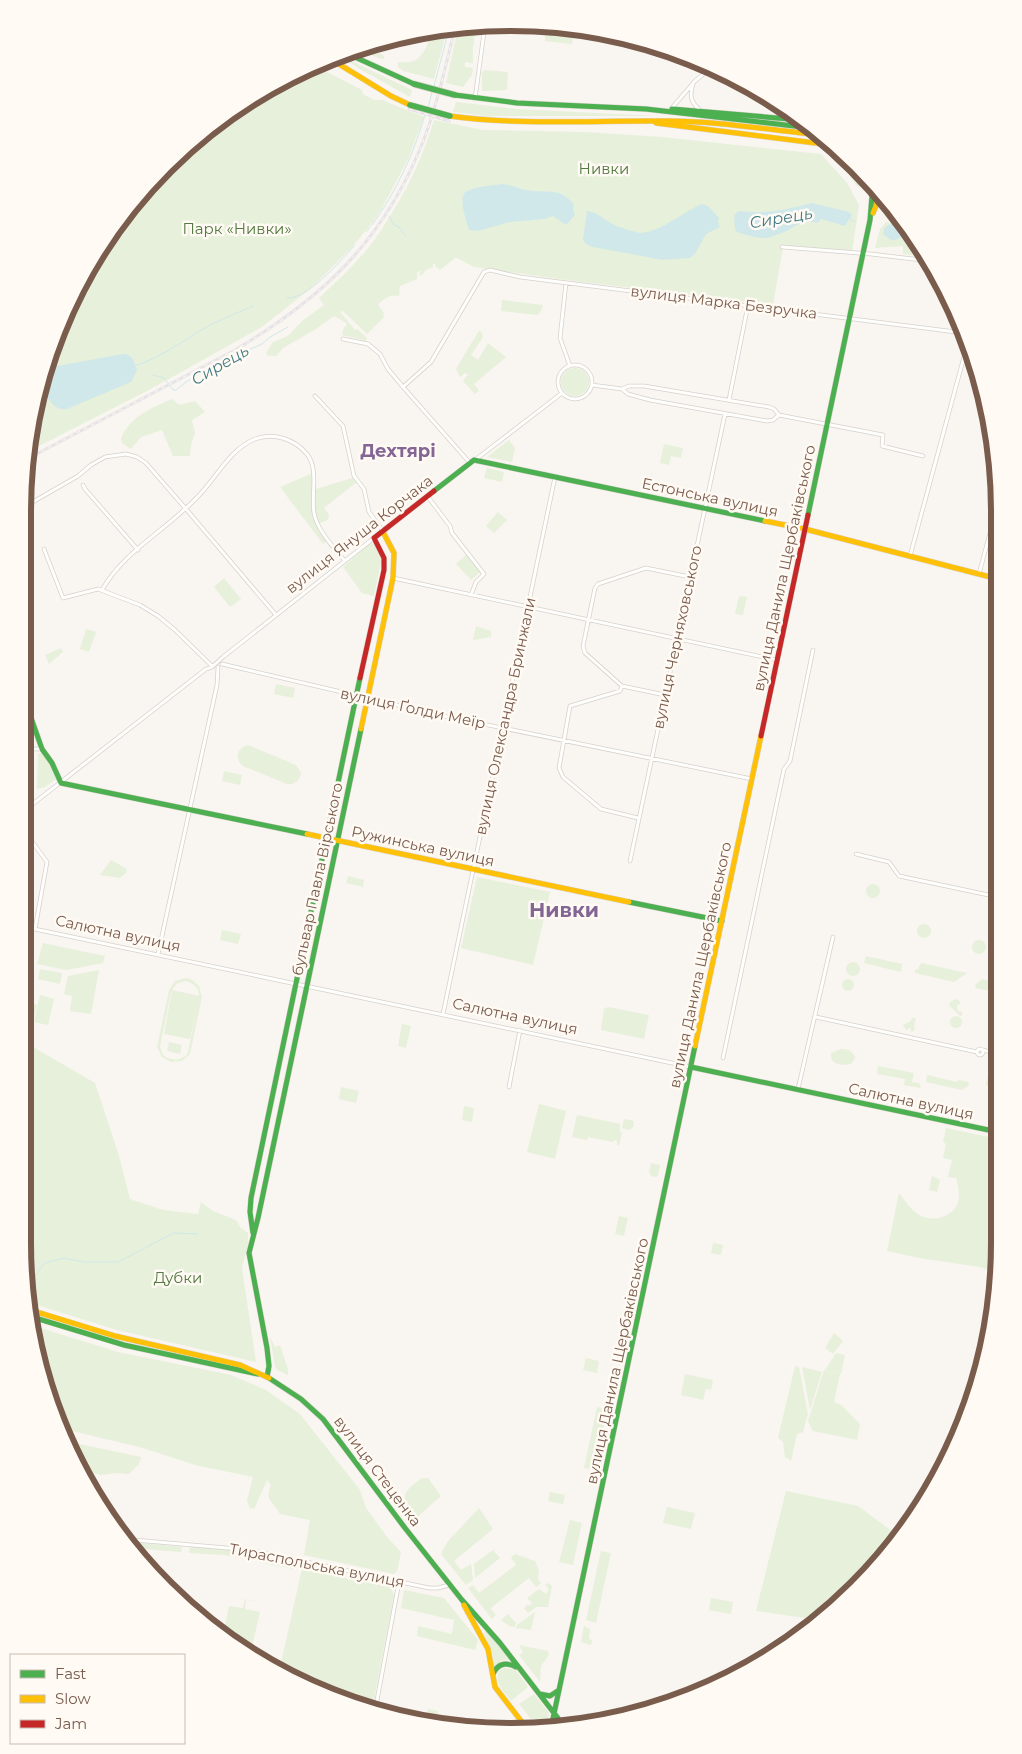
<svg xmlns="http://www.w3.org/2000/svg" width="1022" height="1754" font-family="Montserrat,sans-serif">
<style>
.green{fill:#e7f0db;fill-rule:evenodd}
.water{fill:#d0e8ea}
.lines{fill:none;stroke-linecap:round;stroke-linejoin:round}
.stream{stroke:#d0e8ea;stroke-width:1}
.street-casing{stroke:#d7d1cb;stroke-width:4.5}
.fast-casing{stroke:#d9d2cb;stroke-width:6}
.slow-casing{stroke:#d9d2cb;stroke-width:6}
.jam-casing{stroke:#d9d2cb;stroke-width:6}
.street{stroke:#fefefd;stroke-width:3}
.fast{stroke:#4caf50;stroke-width:5}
.slow{stroke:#ffc107;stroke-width:5}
.jam{stroke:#c62828;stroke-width:5}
.rail-casing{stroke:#e6e3e7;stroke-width:3}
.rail{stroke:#fffaf3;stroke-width:1;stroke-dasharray:4;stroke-linecap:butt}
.fast-bridge-casing{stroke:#dad1cc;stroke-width:7;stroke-linecap:butt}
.fast-bridge{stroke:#4caf50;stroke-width:5.5}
.labels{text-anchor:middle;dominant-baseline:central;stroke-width:5;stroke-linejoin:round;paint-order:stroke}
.park-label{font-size:15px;fill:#537a41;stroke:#fffaf3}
.street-label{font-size:15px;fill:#7a5c4d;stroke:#fffaf3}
.water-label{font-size:16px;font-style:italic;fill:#437c86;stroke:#fffaf3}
.quarter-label{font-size:18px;font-weight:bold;fill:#846695;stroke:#fffaf3}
.district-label{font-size:20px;font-weight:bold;fill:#846695;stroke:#fffaf3}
.rim{fill:none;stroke:#7a5c4d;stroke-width:6}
</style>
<rect width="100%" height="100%" fill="#f9f5f0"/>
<path class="green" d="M476,26L473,48V63L465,62V67L473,68L472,75L463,87L446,83L458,28Z
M546,26L574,29L572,44L545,41Z
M447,29L434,79L403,71L398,67V62C403,62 406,63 410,62C424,59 429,42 432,30Z
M369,46L384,56V59L378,58L359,49Z
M339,55L412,90L410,97L358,68Z
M318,63L321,64L319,68L362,90L363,94L374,100H382L424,117L407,161L381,210L372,223L353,246L310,289L262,327L149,390L29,451L49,354L105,240L165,166L239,105Z
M485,70L508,72L507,90L482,91V72Z
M456,102L516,109L657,116H487L453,112Z
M434,120L483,130L585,132L662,137L821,154L847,183L859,205L852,252L783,247L773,305L566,280L474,267L455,257L454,259L440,270L436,267L435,263L433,264V267L426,270L421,276L419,273L422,270L417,272V279L400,286L399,296C389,294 384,299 378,305L384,313L383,315L384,317L367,334L343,311L340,312L355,330L357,329L367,338L366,341L342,335L344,327H345L347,324L345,322L334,316L316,329L283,348L276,356H268L266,353L273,342L288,336L302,321L324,305L319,298C337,281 357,263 372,243C399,206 421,164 434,120Z
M820,147L837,151L846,157L842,168Z
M855,169L863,185L858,187L849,175Z
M897,219L927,257L903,254V246L875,248L880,229L886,222L891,223Z
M502,300L543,305L540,313L537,315L501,311Z
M480,331L482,333L483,337L471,355L478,360L488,343L506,357L474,384L479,391L475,394L463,381L468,375L465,373L460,377L456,369L478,332Z
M561 382a14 14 0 1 1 28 0a14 14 0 1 1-28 0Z
M172,399L179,405L195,401L205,412L192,420L195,433L191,445L190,456H173L162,430L141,437L131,449L122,443L121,439C129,417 151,408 172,399Z
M509,440L515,448L512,462L487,457Z
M664,444L683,448L681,458L671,456L669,465L660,463Z
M487,468L504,472L502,482L484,478Z
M313,473V490L355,477L358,481L324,508L329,515L328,520L318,524L329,540L323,544L280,487Z
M498,512L507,520L494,533L486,526Z
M370,543L377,545L382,557L374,596L362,593L343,567Z
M466,555L480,572L471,580L456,564Z
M224,578L241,599L230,607L214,587Z
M739,596L747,597L743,615L735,614Z
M476,626L491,631V637L473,640Z
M86,629L96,632L89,652L80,649Z
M61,648L63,652L49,664L45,655Z
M276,684L295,688L293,698L274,694Z
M248,745L296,765L301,773C300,780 295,785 287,784L243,766C234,758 237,748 248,745Z
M38,753H42L50,764L56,779L45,787L37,789Z
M224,771L242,775L240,785L222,781Z
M111,860L127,869L126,873L120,878L100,875Z
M348,876L364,880L363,887L346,883Z
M477,877L550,892L533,965L461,948Z
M866 891a7 7 0 1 1 14 0a7 7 0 1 1-14 0Z
M917 931a7 7 0 1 1 14 0a7 7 0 1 1-14 0Z
M222,930L241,934L238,944L220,940Z
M972 947a7 7 0 1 1 14 0a7 7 0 1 1-14 0Z
M43,943L105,956L103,963L66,970L37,964Z
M866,956L902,964L901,972L864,963Z
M846 969a7 7 0 1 1 14 0a7 7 0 1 1-14 0Z
M921,963L967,973L954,982L915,973V970L918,969Z
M40,969L62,973L60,984L38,979Z
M99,970L91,1014L70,1011L72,996L64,994L68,976Z
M186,978L191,979L199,986L202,997L190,1054L182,1061L171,1062L162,1057L157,1047L169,990L175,981ZM185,981C193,983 199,987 199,996L172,990L164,1034L190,1039L199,998L188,1052L186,1056L177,1060L167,1058L163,1055L160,1046L171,992L176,984Z
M842 985a6 6 0 1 1 12 0a6 6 0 1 1-12 0Z
M982,979L998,983V985L990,991L975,988L976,984Z
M40,995L54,999L48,1025L34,1022Z
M956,999L961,1002L957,1006L958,1011L962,1012V1016L959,1015L949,1005L950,1002Z
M27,1002L37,1005L33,1022L26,1020Z
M608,1007L649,1015L644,1039L601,1030L604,1009Z
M950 1022a6 6 0 1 1 12 0a6 6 0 1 1-12 0Z
M912,1018H915L916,1020L914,1023L915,1029L912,1032L910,1028L906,1030L903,1025L911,1021Z
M402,1024L411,1026L406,1048L398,1046Z
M26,1038L33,1047L95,1083L119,1156L130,1199L163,1210L198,1214L201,1202L213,1211L236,1220L241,1228L248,1233V1244L242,1268L256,1362L117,1330L27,1302Z
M169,1042L182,1045L180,1054L167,1051Z
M841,1049C848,1049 853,1051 855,1058L851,1064C842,1066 829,1065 831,1053Z
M878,1066L914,1073L912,1082L919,1083L921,1088L904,1085L905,1079L877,1074Z
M927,1075L957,1082L958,1080L969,1082L968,1086L962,1090L926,1082Z
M988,1075L998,1078V1088L986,1085Z
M341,1087L359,1091L356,1103L339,1099Z
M539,1104L566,1111L555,1159L527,1152Z
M464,1106L474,1108L472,1122L462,1120Z
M577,1115L620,1124V1132H622L619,1146L617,1145V1141L614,1140L613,1142L588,1137L587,1140L572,1137Z
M624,1119L634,1121L633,1127L630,1130L622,1128Z
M946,1128L998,1139V1274L980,1267L919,1258L887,1251L899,1193C905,1201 912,1211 921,1216C936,1223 957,1215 959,1198C959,1191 958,1184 956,1178L948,1177L952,1160L943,1158L946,1144L943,1142Z
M651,1163L660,1165L658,1175L656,1177L650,1176L651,1173H649Z
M932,1176L940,1180L937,1192L929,1190Z
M619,1216L628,1218L624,1236L615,1234Z
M713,1243L723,1245L721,1255L711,1253Z
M31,1325L118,1352L231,1375L266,1390L300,1414L360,1490L366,1508L387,1537L401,1552L397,1571L394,1574L304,1555L310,1520L280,1514C273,1501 264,1500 271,1485L267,1480L254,1509L250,1508L247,1501L253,1477L195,1465L143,1448L60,1428L48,1400Z
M834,1333L843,1341L833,1354L825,1348Z
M270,1337L275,1347L280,1345L288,1369V1375L277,1370L275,1367Z
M836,1353L845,1355L841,1374L825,1370Z
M586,1358L599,1361L597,1373L583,1370Z
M795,1366L799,1367L808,1414L803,1432L797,1434L791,1461L785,1457L783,1442L778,1438Z
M802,1367L822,1372L810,1410Z
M824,1370L840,1374L834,1402L841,1405L860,1424L857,1440L813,1431L808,1421Z
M685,1374L713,1380L711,1390L706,1389L703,1400L681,1395Z
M597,1407L607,1409L595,1470L584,1468Z
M65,1441L141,1457L139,1464L129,1474L117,1473L101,1475L80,1470L73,1459Z
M422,1478H428L441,1496L415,1519C400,1497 401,1493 422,1478Z
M786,1491L858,1506L897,1535L888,1552L878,1565L819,1620L756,1611Z
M550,1492L565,1495L563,1504L548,1501Z
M667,1507L695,1513L691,1529L663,1523Z
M479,1508L493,1529L454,1561L461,1570L471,1564L473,1580L466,1585L441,1554L448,1541Z
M570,1520L582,1523L573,1565L559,1562Z
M132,1542L182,1547L181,1552L132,1548Z
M190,1546L228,1549L252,1554L250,1560L224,1555L189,1553Z
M493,1550L500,1558L475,1578L474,1564Z
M601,1551L611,1553L596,1623L586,1620Z
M515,1554L535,1561L539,1571L538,1579L541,1583L536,1587L529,1578L492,1607L491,1609L496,1615L492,1619L468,1588L473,1585L479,1593L516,1565L511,1558Z
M264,1556L295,1562L294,1569L258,1562L259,1559Z
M302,1569L391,1587L394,1596L372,1710L295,1681L279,1672Z
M548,1583L552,1586L548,1607H536L528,1613L524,1608L528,1604L529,1606L532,1603L536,1607L527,1598L539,1589L546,1594L549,1589L545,1585Z
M404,1590L444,1598L478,1640L475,1650L417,1636L418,1626L452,1634L454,1620L401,1608Z
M232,1597L261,1602L246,1600L245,1609L260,1612L250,1655L223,1635L229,1606L243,1608L245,1599Z
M711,1598L733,1602L731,1614L709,1610Z
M535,1612L531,1630L516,1628L517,1625Z
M508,1614L516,1623L515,1627L509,1626L501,1620Z
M584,1626L590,1629L589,1639L592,1640L591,1645L581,1642Z
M485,1631L488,1632L510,1659L501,1661L494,1666L492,1651L484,1633Z
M519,1645L548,1651L549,1655L541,1666L540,1682L519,1655L523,1652Z
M505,1668L516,1670L528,1687L511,1701C504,1692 492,1682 500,1670Z
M534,1694L549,1713L546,1728L539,1729L519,1704Z
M428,1709L438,1711L436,1722L426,1720Z"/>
<path class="water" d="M503,184C511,185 519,189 526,190C546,194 558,186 574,204L573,211L575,215L566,225L553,216L544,219L510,222L478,231L469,230C467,223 459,200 464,194C468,187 495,185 503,184Z
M812,203L849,212L852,215L845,226L821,219L818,223C806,220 799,223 789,230C787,231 775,235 771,237C759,240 748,235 737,232L735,229L734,215L739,211C767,214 785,210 812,203Z
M702,204L708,206L719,218L718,222L720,227L706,234L695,254L690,258L663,260L593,247L586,244L583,240L587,211C596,211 608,223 619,227C623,228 637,233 641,233C661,232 684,211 702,204Z
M900,222L909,234C897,237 896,246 883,234L885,227L891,224Z
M123,354C133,354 134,362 137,370L131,382L67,409C54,411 49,399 41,389L46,368Z"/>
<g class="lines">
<path class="stream" d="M434,86L449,29
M428,108L432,92
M389,216L394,225L399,227L406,236
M850,219L856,222
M372,225C397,191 415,151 426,111
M367,231L370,227
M287,298C307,300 340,261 354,246
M134,366C160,358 180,343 203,329C219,320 237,313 253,306
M153,375L164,378L173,390H176L186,382L225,360L262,344L270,337L288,327
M27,1288L28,1287L42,1266L45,1263L64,1258L84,1262H118L174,1233L197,1234"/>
<g class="street-casing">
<path id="street" d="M693,84C689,96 691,103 701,111
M475,99L485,25
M671,109L695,81L712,67
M782,247L871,254L930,261
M566,283L560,338L570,366
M343,339L368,344L380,354L388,369L403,387L470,463
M558 382a17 17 0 1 1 34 0a17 17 0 1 1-34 0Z
M592,385L622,389L628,394L650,400L767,421L773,420L779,415
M403,387L431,362L484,272L490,270L520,277L964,333
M622,389L629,386H644L769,407L774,409L779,415L883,435L882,446L923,456
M315,396L343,426L354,476L364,489L369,512L383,531
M729,400L748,305
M475,460L562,393
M83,485L85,489L138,550
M428,497L450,526L452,533L484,574L476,582L471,595
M24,507L78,476L91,465L105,457L126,454L137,457L146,463L186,509L276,615
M44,549L63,598L98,589L140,605L158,616L175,630L212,666
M910,556L968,342
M979,574L998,503
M393,578L777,660
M102,590C125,549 172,527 202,492C219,473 231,449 255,439C274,432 294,439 307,454C319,469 311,495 314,513C317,530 334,548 345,561
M222,664L444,716L752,779
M622,686L620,691L570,706L559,768L563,777L601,809L638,818
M665,695L622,686L585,653L583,646L595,588L598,584L646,568L690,577
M24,720L32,719
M25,749H42
M25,810L206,669L212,667L223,657L374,538
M25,832L47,862L35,929
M856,854L889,862L899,876L998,897
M630,861L725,414
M25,927L691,1067
M158,954L217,685L218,667
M443,1014L555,477
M816,1017L977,1052
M977 1052a3 3 0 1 1 6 0a3 3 0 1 1-6 0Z
M983,1050L998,1054
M723,1058L784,769L790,761L813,650
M509,1087L520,1030
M798,1089L833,937
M123,1539L250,1550L429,1588H438L449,1585
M375,1711L399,1582"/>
</g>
<g class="fast-casing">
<path id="fast" d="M346,53L414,84
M455,95L517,103L646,109L811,128
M672,109L801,120
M434,491L474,460L765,521
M808,515L870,220L872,196L870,183
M24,698L42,749L52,763L61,783L307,834
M629,902L722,921
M691,1067L998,1132
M253,1233L250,1212L251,1198L360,678
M29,1316L124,1345L258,1374
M267,1377L269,1366L267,1348L249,1253L258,1218L361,729
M269,1378L301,1399L323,1419L405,1528L462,1600L500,1643L564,1726
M493,1674C498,1663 506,1662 516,1667
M540,1694L550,1696L559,1690
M551,1728L695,1046"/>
</g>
<g class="slow-casing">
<path id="slow" d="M329,58L391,96L410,105
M450,116C523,126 595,120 668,121C719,121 769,130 820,135
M656,123L831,145
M873,213L880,196
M765,521L805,529L998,579
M361,729L393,578L394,553L383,532
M307,834L629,902
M695,1046L761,736
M27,1309L115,1336L240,1365L269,1378
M464,1605L488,1649L495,1687L528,1730"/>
</g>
<g class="jam-casing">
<path id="jam" d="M360,678L384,570V558L374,538L434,491
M761,736L808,515"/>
</g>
<use href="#street" class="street"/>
<use href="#fast" class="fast"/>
<use href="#slow" class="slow"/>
<use href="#jam" class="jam"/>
<g class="rail-casing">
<path id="rail" d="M409,109L449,121
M27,459L235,350C321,299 381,243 420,149C436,111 445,68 455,28"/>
</g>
<use href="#rail" class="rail"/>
<g class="fast-bridge-casing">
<path id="fast-bridge" d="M414,84L455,95
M410,105L450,116"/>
</g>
<use href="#fast-bridge" class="fast-bridge"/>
</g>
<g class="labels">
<g class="park-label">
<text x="604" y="168">Нивки</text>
<text x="237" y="228">Парк «Нивки»</text>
<text x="178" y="1277">Дубки</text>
</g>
<g class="street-label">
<text transform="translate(724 302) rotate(7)">вулиця Марка Безручка</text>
<text transform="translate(710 497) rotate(12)">Естонська вулиця</text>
<text transform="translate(359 534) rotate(-38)">вулиця Януша Корчака</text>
<text transform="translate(784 568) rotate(-78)">вулиця Данила Щербаківського</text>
<text transform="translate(677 637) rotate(-78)">вулиця Черняховського</text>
<text transform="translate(413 708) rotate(12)">вулиця Ґолди Меїр</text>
<text transform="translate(505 716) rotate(-78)">вулиця Олександра Бринжали</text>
<text transform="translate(423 846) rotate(12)">Ружинська вулиця</text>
<text transform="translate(317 879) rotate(-78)">бульвар Павла Вірського</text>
<text transform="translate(118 933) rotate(12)">Салютна вулиця</text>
<text transform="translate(700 965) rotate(-78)">вулиця Данила Щербаківського</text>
<text transform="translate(515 1016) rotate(12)">Салютна вулиця</text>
<text transform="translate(911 1101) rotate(12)">Салютна вулиця</text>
<text transform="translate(617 1361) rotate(-78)">вулиця Данила Щербаківського</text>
<text transform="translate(378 1471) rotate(53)">вулиця Стеценка</text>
<text transform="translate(317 1565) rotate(11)">Тираспольська вулиця</text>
</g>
<g class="water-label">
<text transform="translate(781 218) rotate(-9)">Сирець</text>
<text transform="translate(220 365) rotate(-30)">Сирець</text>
</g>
<g class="quarter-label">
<text x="398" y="451">Дехтярі</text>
</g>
<g class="district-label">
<text x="564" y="910">Нивки</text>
</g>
</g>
<path d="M0 0H1022V1754H0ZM511 31H511A480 480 0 0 1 991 511V1243A480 480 0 0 1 511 1723H511A480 480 0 0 1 31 1243V511A480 480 0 0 1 511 31Z" fill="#fffaf3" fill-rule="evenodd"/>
<path class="rim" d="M511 31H511A480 480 0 0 1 991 511V1243A480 480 0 0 1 511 1723H511A480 480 0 0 1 31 1243V511A480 480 0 0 1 511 31Z"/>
<rect x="10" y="1654" width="175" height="90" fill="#fffaf3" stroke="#cabbb1"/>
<rect x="20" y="1670" width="25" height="8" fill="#4caf50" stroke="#cabbb1"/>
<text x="55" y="1679" font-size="15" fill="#7a5c4d">Fast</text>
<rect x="20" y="1695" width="25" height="8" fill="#ffc107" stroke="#cabbb1"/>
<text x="55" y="1704" font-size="15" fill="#7a5c4d">Slow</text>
<rect x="20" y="1720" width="25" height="8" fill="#c62828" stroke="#cabbb1"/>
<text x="55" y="1729" font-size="15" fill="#7a5c4d">Jam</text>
</svg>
